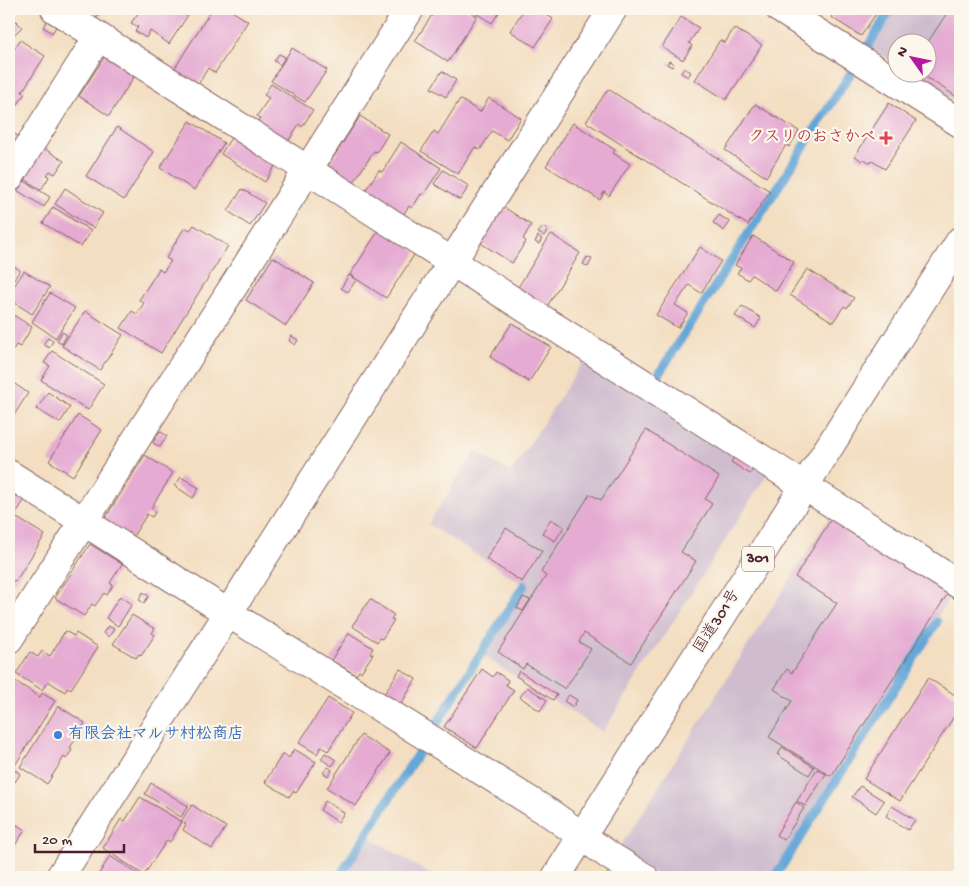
<svg xmlns="http://www.w3.org/2000/svg" width="969" height="886" font-family="'Gochi Hand','Klee One',sans-serif">
<style>
.industrial{fill:#cfbdcf}
.lines{fill:none;stroke-linecap:round;stroke-linejoin:round}
.stream{stroke:#63a6d7;stroke-width:9}
.building{fill:#e5abd3}
.minor-casing{stroke:#856260;stroke-width:30}
.highway-casing{stroke:#856260;stroke-width:30}
.minor{stroke:#fff;stroke-width:28}
.highway{stroke:#fff;stroke-width:28}
.health-dot{fill:#e0444e;stroke:#fbf7ec;stroke-width:2}
.shop-dot{fill:#3f7fe0;stroke:#fbf7ec;stroke-width:2}
.labels{text-anchor:middle;dominant-baseline:central;stroke-width:4.5;stroke-linejoin:round;paint-order:stroke}
.shield{fill:#fbf7ec;stroke:#7f6065;stroke-width:1}
.shield-label{font-size:15px;font-weight:bold;fill:#4a1f2b}
.health-label{font-size:16px;font-weight:bold;fill:#be3a42;stroke:#fbf7ec;text-anchor:end}
.street-label{font-size:16px;fill:#4a1f2b;stroke:#fbf7ec}
.shop-label{font-size:16px;font-weight:bold;fill:#366cbe;stroke:#fbf7ec;text-anchor:start}
</style>
<rect width="100%" height="100%" fill="#fbf7ec"/>
<filter id="ink" filterUnits="userSpaceOnUse"><feTurbulence type="fractalNoise" baseFrequency=".02" numOctaves="2"/><feDisplacementMap in="SourceGraphic" scale="10" xChannelSelector="R" yChannelSelector="G"/><feConvolveMatrix kernelMatrix="1 2 1 2 8 2 1 2 1" color-interpolation-filters="sRGB"/></filter>
<filter id="wash" filterUnits="userSpaceOnUse"><feTurbulence type="fractalNoise" baseFrequency=".0096" numOctaves="4" result="noise"/><feDisplacementMap in="SourceGraphic" scale="20" xChannelSelector="R" yChannelSelector="G"/><feGaussianBlur stdDeviation="1.12" result="paint"/><feColorMatrix in="noise" values="0 0 0 0 0 0 0 0 0 0 0 0 0 0 0 0 0 1.4 0 .05"/><feComposite in="paint" operator="in"/></filter>
<g filter="url(#wash)">
<rect width="100%" height="100%" fill="#f3dec1"/>
<path class="industrial" d="M895,9H960V104L910,73L926,72V42H896V64L870,47Z
M586,357L768,473L603,732L483,656L527,587L428,524L475,451L511,473Z
M832,513L954,591L772,877H660L618,850Z
M368,836L434,877H342Z"/>
<g class="lines">
<path class="stream" d="M868,46L891,9
M655,380L854,68
M434,728L524,585
M339,877L422,747
M775,877L937,622"/>
</g>
<g id="blocks">
<path class="building" d="M82,9H106L93,21Z
M141,9H192L169,44L150,31L146,38L135,31L138,27L131,23Z
M212,9H231L230,10L248,21L215,73L208,68L197,86L173,71Z
M436,9H465L477,16L448,62L415,41Z
M469,9H501L492,23Z
M524,9H537L553,19L535,47L510,31Z
M837,9H879L861,36L831,17Z
M940,9H960V99L918,72H926V45L947,13Z
M9,14L22,27L9,40Z
M681,17L699,28L689,43L692,46L683,60L662,47Z
M47,21L56,27L52,33L43,27Z
M734,28L762,45L726,100L695,80L720,40L725,43Z
M20,40L45,56L22,92L25,93L11,115L9,114V52L11,54Z
M292,48L327,70L305,102L271,81Z
M107,53L137,72L109,116L79,96Z
M279,54L285,57L280,65L274,61Z
M669,61L674,64L672,67L667,64Z
M684,68L691,72L688,77L681,73Z
M442,71L456,80L446,97L431,88Z
M271,84L313,110L302,127L299,124L286,145L255,125L260,118L257,116L269,98L264,95Z
M608,89L770,191L748,225L586,122Z
M489,98L521,118L507,140L492,131L480,150L475,147L458,174L421,151L434,131L438,134L460,99L480,112Z
M889,103L916,121L885,169L872,161L871,163L864,159L862,161L855,156Z
M755,104L799,131L789,147L786,145L766,177L725,150Z
M360,116L388,134L377,152L374,151L353,183L327,167Z
M190,121L224,143L194,190L160,168Z
M573,123L615,150L613,153L630,164L609,196L604,192L600,200L546,166Z
M117,127L154,152L124,200L86,176Z
M9,130L19,137L13,146L9,144Z
M234,133L278,161L265,182L221,154Z
M401,142L441,168L423,195L421,194L412,208L409,206L403,215L365,191L379,170L382,172Z
M42,147L64,161L55,174L50,171L47,175L49,177L41,190L23,178Z
M443,170L469,186L460,200L434,184Z
M21,179L50,197L44,207L15,189Z
M65,188L103,213L93,228L55,204Z
M242,189L265,203L250,226L228,211Z
M502,206L531,225L523,239L526,241L512,263L479,242Z
M53,207L91,231L81,247L43,223Z
M719,215L730,222L724,231L713,223Z
M194,225L228,246L161,353L121,328L132,311L137,314L144,303L139,300L159,269L163,272L171,261L166,258L185,227L190,230Z
M543,227L548,230L544,236L538,233Z
M380,228L416,252L386,298L350,275Z
M551,234L580,253L546,308L517,289Z
M538,236L542,239L539,244L535,242Z
M753,236L794,262L776,291L752,275L748,280L737,273L741,268L735,265Z
M700,247L721,261L701,293L689,285L675,305L688,313L678,328L656,315Z
M273,257L314,283L286,326L246,300Z
M587,257L592,259L588,267L583,264Z
M9,263L20,270L9,287Z
M807,269L854,298L847,308L844,306L833,322L790,295Z
M24,271L50,287L32,314L9,299V294Z
M349,275L356,280L348,292L341,288Z
M50,293L75,308L56,338L32,322Z
M742,306L761,318L755,328L735,316Z
M85,311L123,335L100,370L62,346Z
M9,312L32,327L20,347L16,345L9,356Z
M512,323L551,347L529,382L490,357Z
M62,332L67,335L62,344L57,341Z
M291,336L298,340L295,345L289,341Z
M48,338L53,341L49,348L43,344Z
M52,351L104,384L88,410L41,380L50,366L44,363Z
M9,380L28,393L9,423Z
M48,392L70,407L60,423L37,409Z
M78,415L102,430L73,476L49,461Z
M646,430L719,477L705,499L712,504L681,552L696,561L631,663L584,633L579,642L591,649L565,689L526,664L523,669L498,652L546,576L541,572L590,494L601,500Z
M160,431L167,436L160,447L153,443Z
M736,453L756,465L750,474L731,462Z
M145,455L173,473L151,508L156,511L152,517L147,514L132,538L104,520Z
M181,477L199,488L193,498L175,486Z
M9,484L27,496L9,525Z
M833,516L950,590L831,776L769,737L792,701L774,689L787,669L792,673L837,603L795,577Z
M17,518L45,535L15,582L9,578V531Z
M551,519L564,527L555,541L542,533Z
M506,528L542,551L522,582L486,559Z
M90,544L122,564L110,583L113,585L107,595L104,593L95,606L92,604L84,616L55,598Z
M143,592L149,596L144,603L139,600Z
M120,596L132,604L118,626L106,618Z
M523,597L530,600L523,611L517,608Z
M370,599L394,615L391,619L394,620L382,639L380,638L377,642L352,626Z
M132,615L155,629L152,633L155,635L141,656L139,654L136,658L113,644Z
M108,626L114,629L109,637L103,633Z
M65,631L74,636L76,633L98,647L71,689L68,687L65,692L48,681L42,690L16,674L30,652L38,657L42,651L50,656Z
M349,633L373,648L370,653L373,654L361,672L359,671L356,675L331,660Z
M400,669L416,679L401,704L384,694Z
M482,669L493,677L496,672L508,680L506,685L514,690L477,748L444,727Z
M519,671L557,695L553,700L516,676Z
M9,677L40,697L42,693L55,701L9,775Z
M928,678L960,698V707L900,801L864,779Z
M527,687L547,700L540,711L520,697Z
M569,695L577,700L573,707L564,701Z
M328,698L352,713L328,751L321,747L317,754L299,743Z
M58,706L85,723L70,748L72,750L66,759L64,757L47,784L20,767Z
M361,735L390,753L356,806L327,788Z
M782,747L814,767L809,775L778,755Z
M294,749L316,762L296,793L293,791L289,797L265,782L283,753L289,758Z
M325,753L336,760L332,766L321,759Z
M328,767L332,770L328,776L323,773Z
M817,769L826,774L805,806L797,801Z
M15,770L20,774L15,782L10,778Z
M151,783L188,806L181,817L145,794Z
M860,786L884,801L876,813L852,797Z
M140,797L182,822L170,842L167,840L144,875L103,848L121,819L125,821Z
M325,801L344,813L338,822L320,810Z
M796,802L804,808L784,840L776,835Z
M192,805L226,827L212,849L183,830L186,824L181,821Z
M892,806L915,820L908,830L886,816Z
M9,820L25,830L12,850L9,849Z
M110,856L143,877H97Z
M611,868L626,877H605Z"/>
</g>
</g>
<g filter="url(#ink)">
<use href="#blocks" fill-opacity="0" stroke="#856260" stroke-width="1"/>
<g class="lines">
<g class="minor-casing">
<path id="minor" d="M55,9L960,585
M780,9L960,123
M9,178L98,37
M9,474L228,613L551,814L610,856L644,877
M9,639L410,9
M60,877L613,9"/>
</g>
<g class="highway-casing">
<path id="highway" d="M556,877L960,241"/>
</g>
<use href="#minor" class="minor"/>
<use href="#highway" class="highway"/>
</g>
</g>
<path class="health-dot" d="M883.5 130.5h5v5h5v5h-5v5h-5v-5h-5v-5h5z"/>
<circle class="shop-dot" cx="58" cy="735" r="5"/>
<g class="labels">
<rect class="shield" x="742" y="546.5" width="32" height="25" rx="4"/>
<g class="shield-label">
<text x="758" y="559">301</text>
</g>
<g class="health-label">
<text x="876" y="138">クスリのおさかべ</text>
</g>
<g class="street-label">
<text transform="translate(718 622) rotate(-58)">国道301号</text>
</g>
<g class="shop-label">
<text x="68" y="735">有限会社マルサ村松商店</text>
</g>
</g>
<rect width="969" height="886" fill="none" stroke="#fbf7ec" stroke-width="30"/>
<g transform="translate(912 58) rotate(303)"><circle r="24" fill="#fbf7ec" stroke="#b4a19f"/>
<path d="M0-4L9 19L0 12L-9 19Z" fill="#b5179e"/>
<text y="-8" font-size="14" font-weight="bold" text-anchor="middle" fill="#4a1f2b">N</text>
</g>
<path d="M35 844v8h89v-8" fill="none" stroke="#4a1f2b" stroke-width="2.5"/>
<text x="42" y="844" font-size="15" fill="#4a1f2b" stroke="#fbf7ec" stroke-width="4" paint-order="stroke">20 m</text>
</svg>
